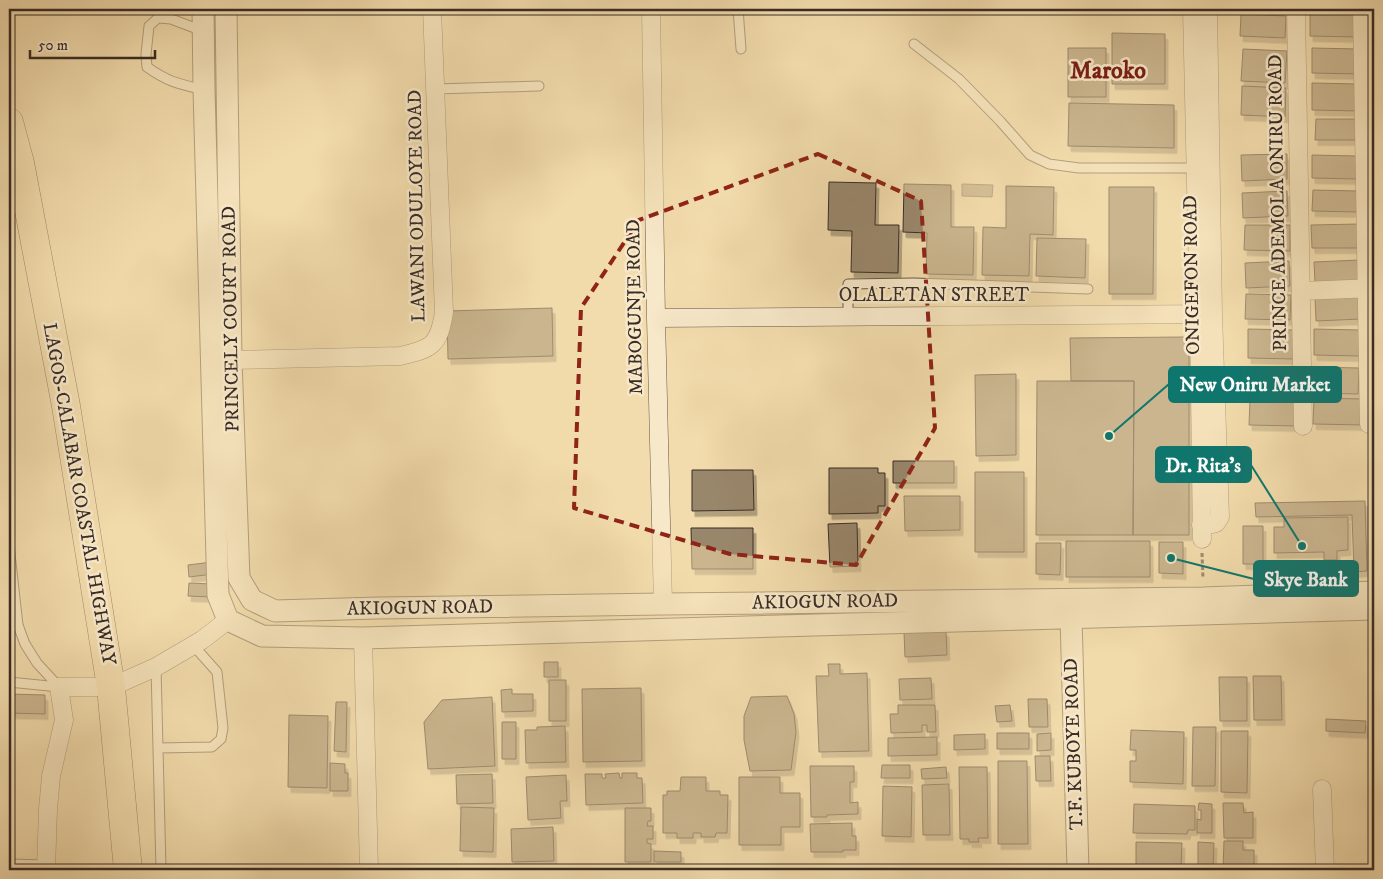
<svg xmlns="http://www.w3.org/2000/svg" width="1383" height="879" font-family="'IM FELL DW Pica',serif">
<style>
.water{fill:#b3a07e;stroke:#82725b}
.building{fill:#99876c;stroke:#392c26;filter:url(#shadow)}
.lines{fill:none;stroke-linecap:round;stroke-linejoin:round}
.service-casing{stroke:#675848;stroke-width:11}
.minor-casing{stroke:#675848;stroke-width:19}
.tertiary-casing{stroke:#675848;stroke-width:23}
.trunk-casing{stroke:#392c26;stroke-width:29}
.path{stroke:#392c26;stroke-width:3;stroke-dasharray:4 2.5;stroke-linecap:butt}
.service{stroke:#f7e8c9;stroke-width:9}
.minor{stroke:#f7e8c9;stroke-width:18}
.tertiary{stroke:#f7e8c9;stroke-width:21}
.trunk{stroke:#f2dbac;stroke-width:28}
.marked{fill:none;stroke:#8f2418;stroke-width:4;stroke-dasharray:10 6;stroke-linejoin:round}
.labels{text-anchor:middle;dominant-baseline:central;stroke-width:5;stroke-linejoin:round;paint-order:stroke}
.street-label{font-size:19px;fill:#392c26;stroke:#f7e8c9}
.district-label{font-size:24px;font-weight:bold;fill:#7a1f14;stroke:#f7e8c9}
.leader{fill:none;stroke:#0f766e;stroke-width:2}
.callout-dot{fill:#0f766e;stroke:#f7e8c9;stroke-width:2}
.callout{fill:#0f766e;stroke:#0f766e;stroke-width:2}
.callout-label{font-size:20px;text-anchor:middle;font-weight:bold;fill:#fff}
</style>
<defs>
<filter id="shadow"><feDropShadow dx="3" dy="5.5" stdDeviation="0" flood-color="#0004"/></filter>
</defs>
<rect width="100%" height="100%" fill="#f2dbac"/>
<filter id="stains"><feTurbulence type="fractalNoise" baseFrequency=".004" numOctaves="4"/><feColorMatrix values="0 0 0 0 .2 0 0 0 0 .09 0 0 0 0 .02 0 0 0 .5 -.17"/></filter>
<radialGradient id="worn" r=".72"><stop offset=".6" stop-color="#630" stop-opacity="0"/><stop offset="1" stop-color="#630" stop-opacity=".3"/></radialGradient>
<path class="water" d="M962,184L993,185L992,197L962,196Z"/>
<path class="building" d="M1310,12L1356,13V37L1310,36Z
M1241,14L1286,16L1285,38L1240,36Z
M1112,33L1165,34V84H1112Z
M1068,48H1106V97H1068Z
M1312,48L1359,49V74L1312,73Z
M1243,49L1287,51L1285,83L1241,81Z
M1312,83L1358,84V111L1312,110Z
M1242,86L1286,88L1285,117L1241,115Z
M1069,103L1174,105V148L1068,146Z
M1316,119H1361L1360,140H1315Z
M1287,154V179L1242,181L1241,155Z
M1312,155L1356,156V179L1312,178Z
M829,182L876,183L875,225H899L898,273L851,272L852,231L828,230Z
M904,184L951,185V227H974L973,275L926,274L927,233L903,232Z
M1006,186L1054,187L1053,235L1030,234L1029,276L982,275L983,227L1006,228Z
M1109,187H1154L1153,294H1109Z
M1313,190L1358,191V212L1312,211Z
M1287,191L1288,216L1243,218L1242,193Z
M1359,224L1360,248H1312L1311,225Z
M1245,225H1290V251L1244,250Z
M1037,238L1086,239L1085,278L1036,276Z
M1359,260V280L1315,282L1314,262Z
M1289,261L1290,286L1246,288L1245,263Z
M1246,294L1291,295L1290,320L1245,319Z
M1360,296L1361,319L1316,321L1315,298Z
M552,308L553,356L448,359L447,311Z
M1248,329L1294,330L1293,359L1248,358Z
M1314,329L1360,330V356L1314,355Z
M1184,337H1189V535H1133L1134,381H1071L1070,338Z
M1313,367L1359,368L1358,394L1312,393Z
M1016,374V455L976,456L975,375Z
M1037,381H1134L1133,535H1036Z
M1314,398L1363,399V425L1313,424Z
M1250,400L1296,401L1295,426L1249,425Z
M893,461H954V483H893Z
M829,468H878V473H885V506H878V513L829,514Z
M692,470H753L754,510L692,511Z
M975,472H1024V552H975Z
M904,496H960V530L905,531Z
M1365,501L1367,571L1354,572L1352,515L1256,517L1255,503Z
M1348,517V550L1337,551V560H1324V552L1274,553V527H1284V518Z
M857,523L858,566L830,567L828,524Z
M1243,526H1263V564H1243Z
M691,528H753V569H692Z
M1066,541H1150V577H1066Z
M1159,542H1183V574L1159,573Z
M1036,543H1061L1060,575L1036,574Z
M212,562L213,574L189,577L188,565Z
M189,583L212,584L211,597L188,596Z
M946,631L947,655L905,657L904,632Z
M544,662H558V677H544Z
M828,664H840V674L867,673L869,751L819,752L816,676H829Z
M1253,676H1281L1282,720H1254Z
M1219,677H1247V721H1220Z
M931,678L932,699L900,700L899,679Z
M549,680H566V721H549Z
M641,688L642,761L583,762L582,689Z
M512,689V694H533V711L502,712L501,690Z
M9,694L45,695V714L9,713Z
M787,696L794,714L796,732L791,770L750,771L744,740V716L751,697Z
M492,697L495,766L428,769L424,722L442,700Z
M1028,699H1047L1048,727H1029Z
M336,702H347L346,752L334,751Z
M898,705H935L936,732H927V725H922V732L891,733L890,714H898Z
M1010,705L1012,721L997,722L995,706Z
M289,715L328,716L327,788L288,787Z
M1326,719L1366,721L1365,733L1326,731Z
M502,722H516V759H502Z
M565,726L566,762L526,763L525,730H537V727Z
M1193,727H1216L1215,786H1192Z
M1131,730L1184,732L1183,784L1130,782V761H1136V750H1130Z
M1221,731H1248L1247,793L1221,792Z
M997,733H1029V749H997Z
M1051,733V750L1037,751V734Z
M985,734V749L954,750V735Z
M937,737V755L888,756V738Z
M1035,756H1050L1051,781H1036Z
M998,761H1027L1028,844H998Z
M330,763L345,764V773H348V791H330Z
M882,765H910V778H881Z
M810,766H854V782H850V803L858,802V814L827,815V817H811Z
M946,767L947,778L922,779L921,769Z
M959,767H987L988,838H978L979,842H969V839H960Z
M619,773L620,778H622V773H637V778H642L643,803L586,805L585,774H602V778H606L605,774Z
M492,774L493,803L457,804L456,775Z
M566,775L567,801H560L561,818L528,820L526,777Z
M681,777H706V791H720V795H728L727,833H716L715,837H701V833H693V838H677V833H663V795H667V791H680Z
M739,777H780V793H800V827H781V845H739Z
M949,784L950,835H923L922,785Z
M883,786L912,787L911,837L882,836Z
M1199,803L1212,804V833H1197V819L1201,820V810H1198Z
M1223,803H1243L1244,813L1253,812V838H1224Z
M1134,804L1195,806V830H1188L1187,834L1133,833Z
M461,807L494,808L493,852L460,851Z
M625,808H651V821H648L647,826H653V839H647V843L651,844V862H625Z
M852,823V836H856V850H843V852H811L810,824Z
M553,827L554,861L512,862L511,829Z
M1224,841H1243V850H1254V870H1223Z
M1136,842L1182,843L1181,867H1169V869H1136Z
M1198,842L1214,843L1213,870H1198Z
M654,851L681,852V862H654Z"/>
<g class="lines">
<g class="service-casing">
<path id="service" d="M738,9L741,49
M203,31L171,19L158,18L149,26L146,54L147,67C168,82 179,84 204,90
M914,44L959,79L1000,121L1030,155L1049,164L1079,168H1195
M436,89L539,86
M848,317V284L914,283L1088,289
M9,545L18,625L25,644L37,663L59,687
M156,667L161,870
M9,682L59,687
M158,748L212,747L221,739L223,728L217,672L193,645
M9,864L46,865"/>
</g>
<g class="minor-casing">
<path id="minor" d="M651,9L656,318L663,604
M1192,9L1199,314L1202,539
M1296,9L1303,426
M1362,9L1369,424
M1301,291L1374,288
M656,318L1213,314
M231,360L400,356C432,349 439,345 444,312L432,9
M1201,525H1208L1216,523L1220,517L1213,314L1208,9
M363,638L369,870
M1322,789L1325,870
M46,870L48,809L51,776L64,720L59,687H111L156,667L202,640L228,620"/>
</g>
<g class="tertiary-casing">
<path id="tertiary" d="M203,9L204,90L218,595L228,620L262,636L363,638L1374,609
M226,9L231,360L239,578L252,600L275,611L377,608L663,604L1203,598L1374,592
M1071,617L1078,870"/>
</g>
<g class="trunk-casing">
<path id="trunk" d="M9,122L20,163L66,406L111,687L128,870"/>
</g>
<path class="path" d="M1202,553L1203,579"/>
<use href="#service" class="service"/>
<use href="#minor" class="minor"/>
<use href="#tertiary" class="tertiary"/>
<use href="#trunk" class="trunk"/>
</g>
<path d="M0 0H1383V879H0ZM818,154L921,201L935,428L856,565L730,554L574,508L581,308L639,220Z" fill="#f2dbac" fill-opacity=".55" fill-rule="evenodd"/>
<path class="marked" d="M818,154L921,201L935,428L856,565L730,554L574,508L581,308L639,220Z"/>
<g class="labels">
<g class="street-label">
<text transform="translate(1278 203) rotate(-91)">PRINCE ADEMOLA ONIRU ROAD</text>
<text transform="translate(417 206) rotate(-91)">LAWANI ODULOYE ROAD</text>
<text transform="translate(1192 275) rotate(-91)">ONIGEFON ROAD</text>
<text x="934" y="295">OLALETAN STREET</text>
<text transform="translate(635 307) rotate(-91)">MABOGUNJE ROAD</text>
<text transform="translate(231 319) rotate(-91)">PRINCELY COURT ROAD</text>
<text transform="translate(79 494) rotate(80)">LAGOS-CALABAR COASTAL HIGHWAY</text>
<text transform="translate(825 602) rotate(-1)">AKIOGUN ROAD</text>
<text transform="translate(420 608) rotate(-1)">AKIOGUN ROAD</text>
<text transform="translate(1074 744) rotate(-92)">T.F. KUBOYE ROAD</text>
</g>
<g class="district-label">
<text x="1108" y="71">Maroko</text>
</g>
</g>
<path class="leader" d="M1109 436L1169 384M1302 546L1251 465M1171 558L1254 579"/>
<g class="callout-dot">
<circle cx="1109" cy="436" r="5"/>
<circle cx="1302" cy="546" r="5"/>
<circle cx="1171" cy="558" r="5"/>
</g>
<g class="callout">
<rect x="1169" y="367" width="172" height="35" rx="5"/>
<rect x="1156" y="447" width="95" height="35" rx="5"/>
<rect x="1254" y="561" width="104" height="35" rx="5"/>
</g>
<g class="callout-label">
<text x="1255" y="391">New Oniru Market</text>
<text x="1203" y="472">Dr. Rita's</text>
<text x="1306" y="586">Skye Bank</text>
</g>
<rect width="1383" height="879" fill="none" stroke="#f2dbac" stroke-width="30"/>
<rect x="10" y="10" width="1363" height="859" fill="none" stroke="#392c26" stroke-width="2.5"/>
<rect x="15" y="15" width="1353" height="849" fill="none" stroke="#392c26"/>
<path d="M30 50v8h125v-8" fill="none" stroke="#392c26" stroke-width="2.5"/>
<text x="38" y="50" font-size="15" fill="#392c26" stroke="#f7e8c9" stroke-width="4" paint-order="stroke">50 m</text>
<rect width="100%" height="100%" filter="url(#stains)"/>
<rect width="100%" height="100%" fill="url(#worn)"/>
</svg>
